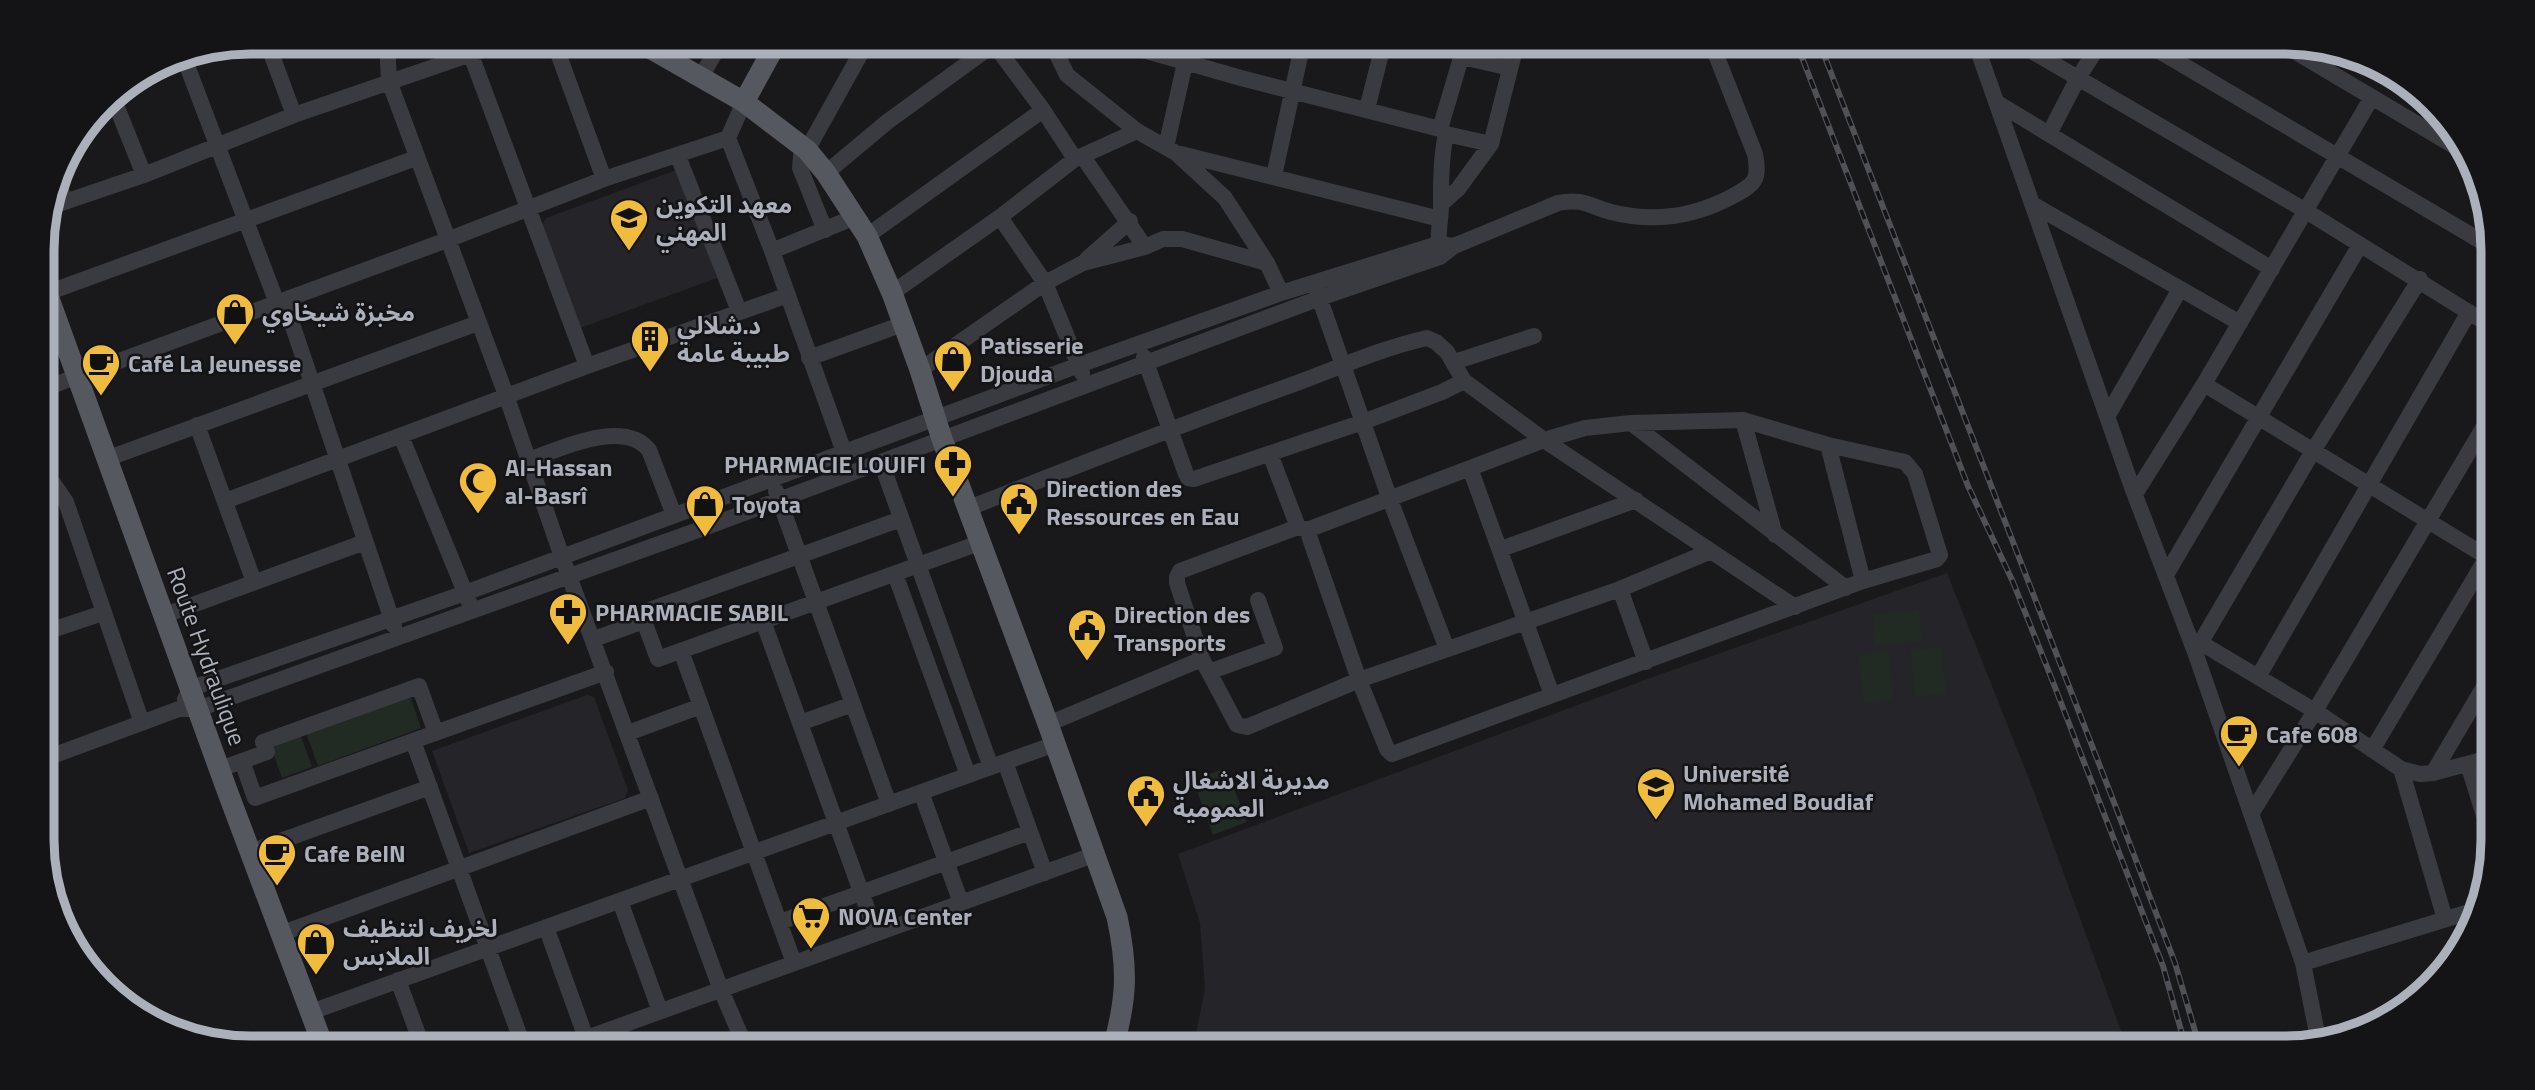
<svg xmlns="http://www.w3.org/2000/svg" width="2535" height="1090" font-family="'Titillium Web','Noto Sans Arabic',sans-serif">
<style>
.built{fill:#252529}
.green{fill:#212a23}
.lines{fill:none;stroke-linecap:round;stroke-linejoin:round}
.minor{stroke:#3a3b40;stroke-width:16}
.major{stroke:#56585f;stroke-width:21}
.rail-casing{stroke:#4f5157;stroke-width:6}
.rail{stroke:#141417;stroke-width:3.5;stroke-dasharray:10;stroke-linecap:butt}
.labels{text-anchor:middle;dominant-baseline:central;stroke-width:5;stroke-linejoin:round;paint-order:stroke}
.poi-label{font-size:24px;font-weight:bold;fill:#acb0bb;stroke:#141417;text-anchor:start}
.street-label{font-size:24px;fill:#acb0bb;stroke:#141417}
.rim{fill:none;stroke:#acb0bb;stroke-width:9}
</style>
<rect width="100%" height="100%" fill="#19191b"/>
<path class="built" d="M679,169L717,278L580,328L541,226L546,218Z
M1947,573L2033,789L2121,1031L2125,1048H1193L1205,989L1200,923L1178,854L1661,674Z
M587,695L594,697L628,790L625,798L469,853L432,751Z"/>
<path class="green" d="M1919,610L1922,641L1875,646L1872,615Z
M1942,647L1946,694L1915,697L1910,650Z
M1888,651L1894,700L1864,704L1858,655Z
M410,696L421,728L318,766L306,733Z
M301,736L312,767L282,778L271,747Z
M1226,768L1247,822L1213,835L1193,780Z"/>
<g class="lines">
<path class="minor" d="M267,42L294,115
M387,42L389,81L506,395L562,557L721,990L746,1048
M554,42L604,179
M1051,42L1067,75L1137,131L1176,153L1225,198L1267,263L1281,293
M1115,42L1241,78L1440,129L1446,134L1491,144
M1975,42L2133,490L2195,652L2303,963L2319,1043
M2016,42L2306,211L2491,326
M2144,42L2491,247
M2279,42L2461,150
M994,44L1043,110L1075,159
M183,55L277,303
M471,55L587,366
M701,77L721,42
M112,95L144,175
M1996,102L2272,269
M1367,109L1384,42
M1440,129L1460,61L1467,58L1510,68
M2049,134L2078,78L2101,42
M728,138L772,251L844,452
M802,145L800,168L825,230
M1166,147L1185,63
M807,150L867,42
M1181,154L1440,219
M678,156L739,311
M1083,157L1145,247L1163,239H1182L1267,263
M826,173L887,122L997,42
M1274,176L1303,42
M58,181L65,202
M1441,204L1458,189L1491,144L1517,42
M2032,204L2240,323
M50,207L144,175L294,115L506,42
M1000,217L1045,283L1082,373
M867,236L1043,110
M772,251L855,217
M1440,254C1436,238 1441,222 1441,205C1441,180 1441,158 1446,134
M1087,259L1130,221
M1317,291L1389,497L1447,649
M47,293L416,158
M892,293L1000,217L1075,159L1137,131
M284,300L394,626
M1144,357L1186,474L1188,478L1194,479L1363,422L1442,392L1464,381
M809,358L903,324
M1454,362L1534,336
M920,370L1045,283L1083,263L1145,247
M2204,384L2492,560
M43,389L447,240L604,179L728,138L744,102
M2108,415L2180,289
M1743,420L1775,535
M1631,423L1846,588
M197,425L254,582
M401,436L469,602
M1828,445L1863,581
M1270,454L1298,527
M106,459L478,323
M529,460C559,449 624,418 649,450L674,515
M881,462L991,767
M1470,468L1552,695
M43,477L53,483L66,502L142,723
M776,491L889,804
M2135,494L2204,384L2372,97
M225,501L587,366L788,295
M969,508C1078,465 1187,422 1297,383C1340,367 1382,348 1427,338L1436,342L1447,352L1464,381L1544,440L1795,607
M901,519L641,613L658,659L982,542
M1307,530L1359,680L1387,749L1392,754L1863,581L1937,559L1940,555L1915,474L1905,462L1828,445L1743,420L1631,423L1585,428L1544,440L1307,530L1298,527L1180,571L1177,577V583L1202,659L1237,725L1247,727L1359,680L1620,589L1711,551
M1501,549L1636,500
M895,574L968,775
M2166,575L2360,245
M1620,589L1646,662
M165,615L365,542
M763,621L876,933
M43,633L103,613
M594,639L644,621
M2201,643L2315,711L2401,769L2420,774L2433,773L2493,757
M681,651L794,963
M2195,652L2313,451L2420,279
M1209,672L1275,648L1258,600
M2258,677L2469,312
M185,699L192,688L465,593L1079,365L1281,293L1438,244L1454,246
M800,723L853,704
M1048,724L1202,659
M628,733L701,706
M2372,750L2487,557
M44,759L179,709H198L701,529L1320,298L1440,257L1454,246L1558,203C1583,198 1589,206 1611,212C1654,223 1694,217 1733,196C1755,184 1760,180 1755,154L1711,42
M242,761L255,798L413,741
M1005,762L1045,873
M2468,764L2492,842
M220,769L267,752L263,742L419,686L436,733
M2401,769L2445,919
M2433,773L2492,673
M921,792L961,903
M2251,814L2315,711L2492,413
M250,852L430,787
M620,901L660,1011
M780,922L1030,832
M546,927L586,1038
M280,934L651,798
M2303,963L2479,909
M398,980L423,1048
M311,1012L1055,744
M524,1048L413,741L606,672
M559,1048L1096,854"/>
<path class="major" d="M639,42L744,102L777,42
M744,102L807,150L826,173L867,236L892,293L920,370L942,439L1048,724L1117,917C1128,968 1127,998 1113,1048
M43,282L228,793L324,1048"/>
<g class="rail-casing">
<path id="rail" d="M1796,42L1968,486L2013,582L2051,677L2163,966L2186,1048
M1819,42L2115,805L2175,963L2200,1048"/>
</g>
<use href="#rail" class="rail"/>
</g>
<defs>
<g id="university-pin" transform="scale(2.0125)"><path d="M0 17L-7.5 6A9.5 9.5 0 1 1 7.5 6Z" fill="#f0bc3d" stroke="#141417"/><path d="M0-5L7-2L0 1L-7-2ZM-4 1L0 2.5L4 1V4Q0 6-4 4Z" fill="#111"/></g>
<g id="shop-pin" transform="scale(2.0125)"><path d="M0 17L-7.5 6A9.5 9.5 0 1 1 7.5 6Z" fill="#f0bc3d" stroke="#141417"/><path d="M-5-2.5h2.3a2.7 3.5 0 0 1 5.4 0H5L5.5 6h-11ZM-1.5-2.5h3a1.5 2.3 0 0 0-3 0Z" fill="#111"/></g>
<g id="building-pin" transform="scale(2.0125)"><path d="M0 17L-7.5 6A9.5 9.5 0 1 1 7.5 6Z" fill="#f0bc3d" stroke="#141417"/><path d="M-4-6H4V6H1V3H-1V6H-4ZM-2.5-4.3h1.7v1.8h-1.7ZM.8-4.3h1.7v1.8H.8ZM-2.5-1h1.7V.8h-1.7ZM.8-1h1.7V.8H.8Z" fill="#111"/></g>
<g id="cafe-pin" transform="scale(2.0125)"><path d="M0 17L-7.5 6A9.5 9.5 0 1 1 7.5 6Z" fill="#f0bc3d" stroke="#141417"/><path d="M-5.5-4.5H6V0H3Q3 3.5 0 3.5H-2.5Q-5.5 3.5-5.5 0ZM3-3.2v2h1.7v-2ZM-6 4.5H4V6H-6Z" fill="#111"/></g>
<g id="pharmacy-pin" transform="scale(2.0125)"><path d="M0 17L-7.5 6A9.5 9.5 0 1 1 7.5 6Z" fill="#f0bc3d" stroke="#141417"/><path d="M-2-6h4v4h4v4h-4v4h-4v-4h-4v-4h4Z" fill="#111"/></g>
<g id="mosque-pin" transform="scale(2.0125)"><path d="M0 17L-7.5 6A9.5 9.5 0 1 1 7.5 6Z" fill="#f0bc3d" stroke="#141417"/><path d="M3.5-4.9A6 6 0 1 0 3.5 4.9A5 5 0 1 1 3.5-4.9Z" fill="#111"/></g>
<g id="civic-pin" transform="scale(2.0125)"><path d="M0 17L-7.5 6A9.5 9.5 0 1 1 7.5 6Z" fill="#f0bc3d" stroke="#141417"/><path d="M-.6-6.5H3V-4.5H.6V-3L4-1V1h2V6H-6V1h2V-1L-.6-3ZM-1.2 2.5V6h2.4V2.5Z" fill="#111"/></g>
<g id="supermarket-pin" transform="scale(2.0125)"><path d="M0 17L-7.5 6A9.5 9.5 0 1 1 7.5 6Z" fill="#f0bc3d" stroke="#141417"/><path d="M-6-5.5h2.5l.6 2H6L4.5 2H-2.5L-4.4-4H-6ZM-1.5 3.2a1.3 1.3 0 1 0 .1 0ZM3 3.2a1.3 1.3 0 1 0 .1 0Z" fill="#111"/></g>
</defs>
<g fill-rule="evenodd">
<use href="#university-pin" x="629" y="218"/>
<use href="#shop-pin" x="235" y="312"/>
<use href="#building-pin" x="650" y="339"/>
<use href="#shop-pin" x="953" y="359"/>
<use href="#cafe-pin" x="101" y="363"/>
<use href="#pharmacy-pin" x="953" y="464"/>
<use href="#mosque-pin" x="478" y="481"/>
<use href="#civic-pin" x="1019" y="502"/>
<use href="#shop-pin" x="705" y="504"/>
<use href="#pharmacy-pin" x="568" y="612"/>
<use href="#civic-pin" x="1087" y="628"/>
<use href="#cafe-pin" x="2239" y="734"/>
<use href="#university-pin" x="1656" y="787"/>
<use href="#civic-pin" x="1146" y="794"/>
<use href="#cafe-pin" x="277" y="853"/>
<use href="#supermarket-pin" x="811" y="916"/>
<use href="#shop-pin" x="316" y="942"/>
</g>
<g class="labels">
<g class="poi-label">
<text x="656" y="204">معهد التكوين<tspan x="656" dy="28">المهني</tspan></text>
<text x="262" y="312">مخبزة شيخاوي</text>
<text x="677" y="325">د.شلالي<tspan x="677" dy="28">طبيبة عامة</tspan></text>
<text x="980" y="345">Patisserie<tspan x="980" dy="28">Djouda</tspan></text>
<text x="128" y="363">Café La Jeunesse</text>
<text x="926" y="464" text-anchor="end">PHARMACIE LOUIFI</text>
<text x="505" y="467">Al-Hassan<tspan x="505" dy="28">al-Basrî</tspan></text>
<text x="1046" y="488">Direction des<tspan x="1046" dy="28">Ressources en Eau</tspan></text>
<text x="732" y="504">Toyota</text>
<text x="595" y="612">PHARMACIE SABIL</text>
<text x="1114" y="614">Direction des<tspan x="1114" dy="28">Transports</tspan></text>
<text x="2266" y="734">Cafe 608</text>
<text x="1683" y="773">Université<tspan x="1683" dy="28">Mohamed Boudiaf</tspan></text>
<text x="1173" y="780">مديرية الاشغال<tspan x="1173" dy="28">العمومية</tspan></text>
<text x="304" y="853">Cafe BeIN</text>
<text x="838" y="916">NOVA Center</text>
<text x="343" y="928">لخريف لتنظيف<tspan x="343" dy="28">الملابس</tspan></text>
</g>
<g class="street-label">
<text transform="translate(207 656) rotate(70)">Route Hydraulique</text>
</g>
</g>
<path d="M0 0H2535V1090H0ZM250 54H2285A196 196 0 0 1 2481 250V840A196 196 0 0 1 2285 1036H250A196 196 0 0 1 54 840V250A196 196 0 0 1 250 54Z" fill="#141417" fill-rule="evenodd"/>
<path class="rim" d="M250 54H2285A196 196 0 0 1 2481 250V840A196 196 0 0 1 2285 1036H250A196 196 0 0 1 54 840V250A196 196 0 0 1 250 54Z"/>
</svg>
